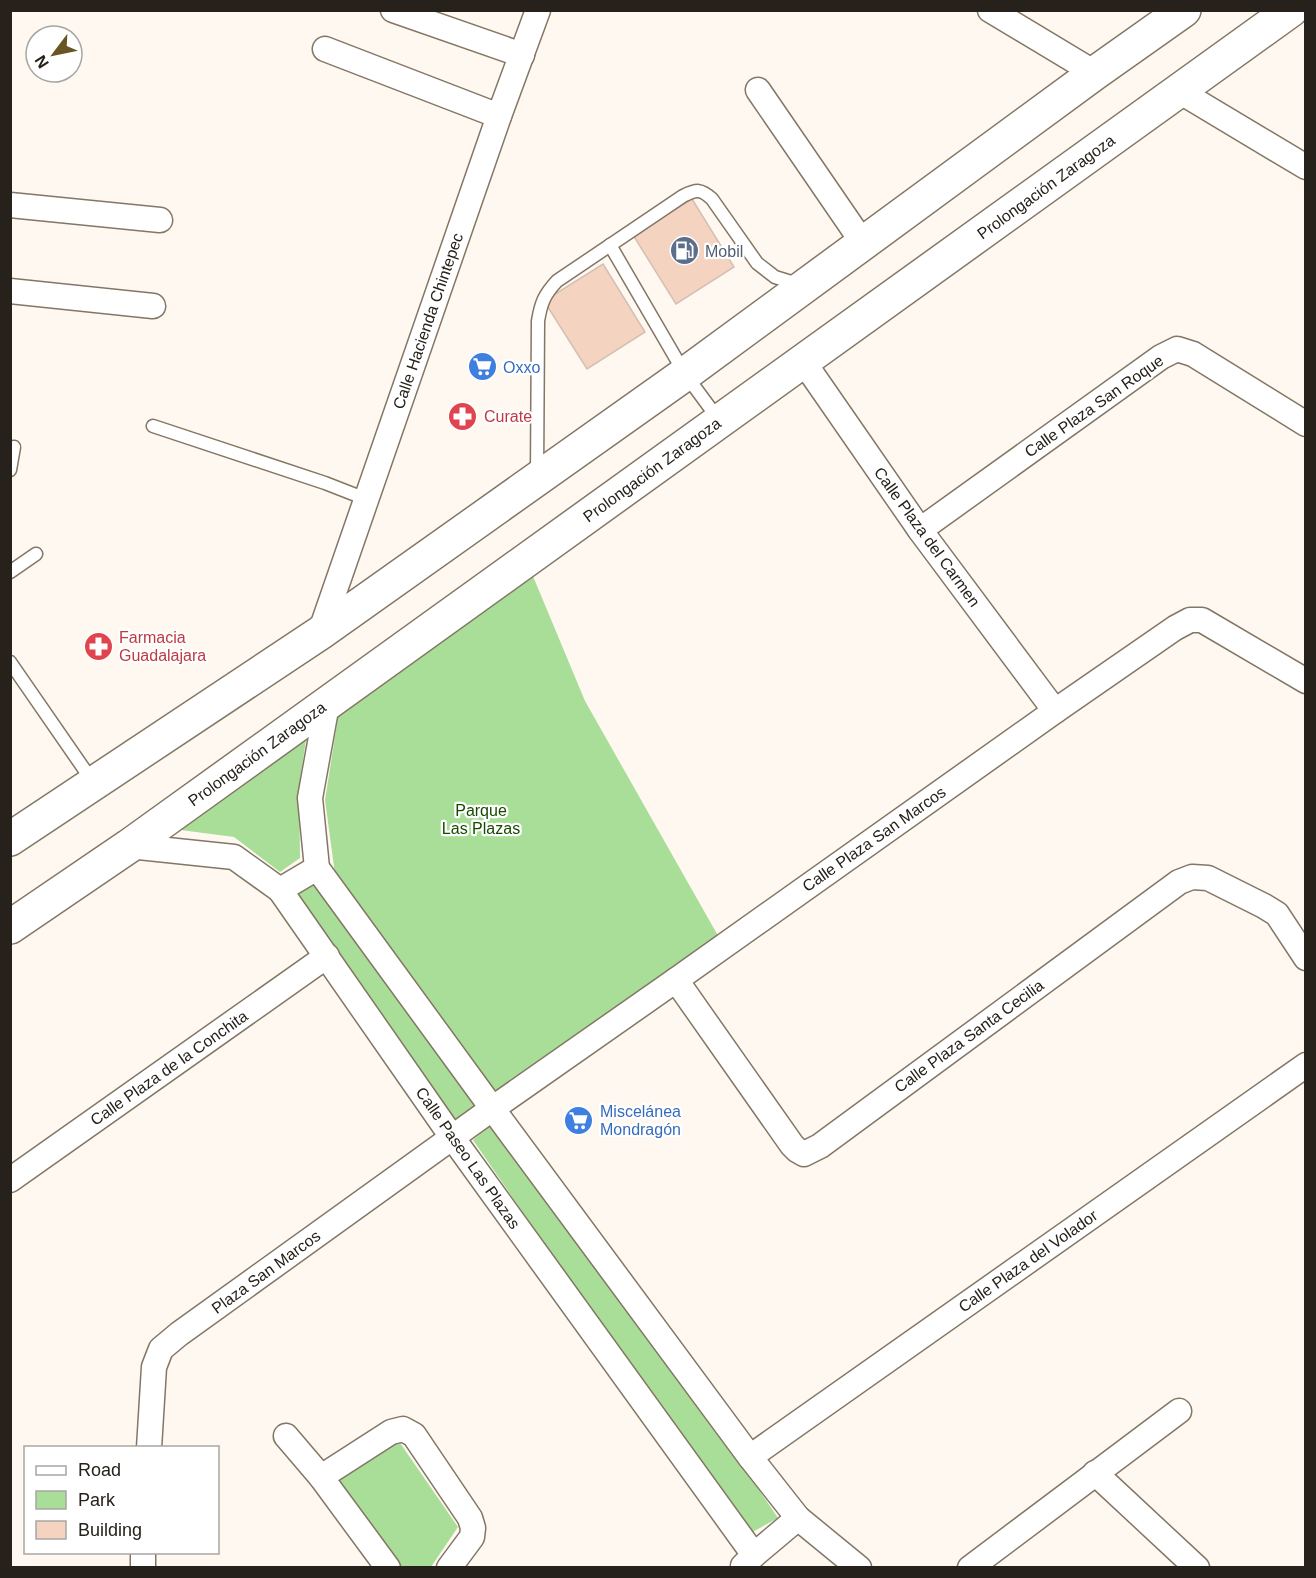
<svg xmlns="http://www.w3.org/2000/svg" width="1316" height="1578" font-family="Arial,sans-serif">
<style>
.green{fill:#a9de98}
.building{fill:#f5d3c1;stroke:#d5bfb3;stroke-width:1.5}
.lines{fill:none;stroke-linecap:round;stroke-linejoin:round}
.lane-casing{stroke:#837665;stroke-width:15}
.street-casing{stroke:#837665;stroke-width:27}
.secondary-casing{stroke:#837665;stroke-width:36}
.lane{stroke:#fff;stroke-width:12}
.street{stroke:#fff;stroke-width:24}
.secondary{stroke:#fff;stroke-width:33}
.labels{text-anchor:middle;dominant-baseline:central;stroke-width:4.5;stroke-linejoin:round;paint-order:stroke}
.street-label{font-size:16px;fill:#26211a;stroke:#fff}
.service-label{font-size:16px;fill:#4e5e75;stroke:#fff;text-anchor:start}
.shop-label{font-size:16px;fill:#366cbe;stroke:#fff;text-anchor:start}
.health-label{font-size:16px;fill:#be3a42;stroke:#fff;text-anchor:start}
.park-label{font-size:16px;fill:#174a00;stroke:#fff}
</style>
<rect width="100%" height="100%" fill="#fef8f0"/>
<!-- green -->
<g class="green">
<path d="M530,569L585,701L721,941L499,1100L335,874L325,800L340,705Z"/>
<path d="M307,733L299,786L300,858L280,872L234,837L173,829Z"/>
<path d="M315,879L486,1107L453,1131L293,895Z"/>
<path d="M495,1122L747,1472L778,1518L745,1536L473,1140Z"/>
<path d="M398,1440L458,1527L431,1567H400L336,1479Z"/>
</g>
<!-- building -->
<g class="building">
<path d="M692,199L734,267L676,304L633,235Z"/>
<path d="M603,264L645,332L587,369L544,301Z"/>
</g>
<g class="lines">
<defs>
<g id="lane">
<path d="M610,245L685,374L719,420"/>
<path d="M153,426L325,483L366,499"/>
<path d="M10,470L14,447"/>
<path d="M537,475L538,321C541,303 544,295 557,281L683,196C697,189 701,189 712,199L757,263L775,277L801,285"/>
<path d="M10,572L36,554"/>
<path d="M10,662L93,782"/>
</g>
<g id="street">
<path d="M393,10L522,55"/>
<path d="M990,10L1095,73"/>
<path d="M325,49L499,116"/>
<path d="M758,90L863,243"/>
<path d="M1179,91L1306,167"/>
<path d="M10,205L160,220"/>
<path d="M10,291L153,306"/>
<path d="M803,361L920,530L1055,711"/>
<path d="M920,530L1161,357L1177,349L1193,354L1306,424"/>
<path d="M320,633L499,116L538,10"/>
<path d="M327,704L310,798L317,868L492,1108L750,1457L798,1518L859,1568"/>
<path d="M129,846L234,857L280,890L452,1137L754,1555"/>
<path d="M280,890L317,868"/>
<path d="M676,980L792,1145L797,1150L804,1154L820,1146L1179,882L1192,877L1208,878L1264,906L1277,914L1306,958"/>
<path d="M10,1180L327,956"/>
<path d="M286,1436L321,1477L388,1568"/>
<path d="M149,1448L154,1367L161,1349L179,1334L489,1111L676,980L1055,711L1175,628L1190,620H1202L1306,681"/>
<path d="M750,1457L1306,1065"/>
<path d="M1095,1473L1197,1568"/>
<path d="M321,1477L391,1432L403,1429L414,1435L470,1518L473,1528L472,1537L449,1568"/>
<path d="M743,1566L754,1555L798,1518"/>
<path d="M143,1568V1552"/>
<path d="M970,1568L1179,1411"/>
</g>
<g id="secondary">
<path d="M10,839L320,633L685,374L1095,73L1184,10"/>
<path d="M10,927L129,846L1291,10"/>
</g>
</defs>
<!-- lane casing -->
<use href="#lane" class="lane-casing"/>
<!-- street casing -->
<use href="#street" class="street-casing"/>
<!-- secondary casing -->
<use href="#secondary" class="secondary-casing"/>
<!-- lane -->
<use href="#lane" class="lane"/>
<!-- street -->
<use href="#street" class="street"/>
<!-- secondary -->
<use href="#secondary" class="secondary"/>
</g>
<!-- icons -->
<defs>
<symbol id="fuel-disc" viewBox="-11 -11 22 22"><circle r="9.5" fill="#5c6f8a" stroke="#fff"/><path d="M-5.5-6h7V0h2V4h1.3V-2.5L3-4.5l.8-.8L6-3V5H2.5V1h-1V6h-7ZM-4.2-4.7v3.2H.2V-4.7Z" fill="#fff"/></symbol>
<symbol id="supermarket-disc" viewBox="-11 -11 22 22"><circle r="9.5" fill="#3f7fe0" stroke="#fff"/><path d="M-6-5.5h2.5l.6 2H6L4.5 2H-2.5L-4.4-4H-6ZM-1.5 3.2a1.3 1.3 0 1 0 .1 0ZM3 3.2a1.3 1.3 0 1 0 .1 0Z" fill="#fff"/></symbol>
<symbol id="pharmacy-disc" viewBox="-11 -11 22 22"><circle r="9.5" fill="#e0444e" stroke="#fff"/><path d="M-2-6h4v4h4v4h-4v4h-4v-4h-4v-4h4Z" fill="#fff"/></symbol>
</defs>
<g fill-rule="evenodd">
<use href="#fuel-disc" x="668" y="234" width="33" height="33"/>
<use href="#supermarket-disc" x="466" y="350" width="33" height="33"/>
<use href="#pharmacy-disc" x="446" y="400" width="33" height="33"/>
<use href="#pharmacy-disc" x="82" y="630" width="33" height="33"/>
<use href="#supermarket-disc" x="562" y="1104" width="33" height="33"/>
</g>
<g class="labels">
<!-- street labels -->
<g class="street-label">
<text transform="translate(1046 187) rotate(-36)">Prolongación Zaragoza</text>
<text transform="translate(428 321) rotate(-71)">Calle Hacienda Chintepec</text>
<text transform="translate(1094 406) rotate(-35)">Calle Plaza San Roque</text>
<text transform="translate(652 470) rotate(-36)">Prolongación Zaragoza</text>
<text transform="translate(927 537) rotate(54)">Calle Plaza del Carmen</text>
<text transform="translate(257 754) rotate(-36)">Prolongación Zaragoza</text>
<text transform="translate(874 839) rotate(-35)">Calle Plaza San Marcos</text>
<text transform="translate(969 1036) rotate(-36)">Calle Plaza Santa Cecilia</text>
<text transform="translate(169 1068) rotate(-35)">Calle Plaza de la Conchita</text>
<text transform="translate(468 1158) rotate(55)">Calle Paseo Las Plazas</text>
<text transform="translate(1028 1261) rotate(-35)">Calle Plaza del Volador</text>
<text transform="translate(266 1272) rotate(-36)">Plaza San Marcos</text>
</g>
<!-- service labels -->
<g class="service-label">
<text x="705" y="251">Mobil</text>
</g>
<!-- shop labels -->
<g class="shop-label">
<text x="503" y="367">Oxxo</text>
<text x="600" y="1111">Miscelánea<tspan x="600" dy="18">Mondragón</tspan></text>
</g>
<!-- health labels -->
<g class="health-label">
<text x="484" y="416">Curate</text>
<text x="119" y="637">Farmacia<tspan x="119" dy="18">Guadalajara</tspan></text>
</g>
<!-- park labels -->
<g class="park-label">
<text x="481" y="810">Parque<tspan x="481" dy="18">Las Plazas</tspan></text>
</g>
</g>
<!-- border -->
<rect width="1316" height="1578" fill="none" stroke="#26211a" stroke-width="24"/>
<!-- legend -->
<rect x="24" y="1446" width="195" height="108" fill="#ffffff" stroke="#a8a6a3" stroke-width="1.5"/>
<rect x="36" y="1466" width="30" height="9" fill="#ffffff" stroke="#a8a6a3" stroke-width="1.5"/>
<text x="78" y="1476" font-size="18" fill="#26211a">Road</text>
<rect x="36" y="1491" width="30" height="18" fill="#a9de98" stroke="#a8a6a3" stroke-width="1.5"/>
<text x="78" y="1506" font-size="18" fill="#26211a">Park</text>
<rect x="36" y="1521" width="30" height="18" fill="#f5d3c1" stroke="#a8a6a3" stroke-width="1.5"/>
<text x="78" y="1536" font-size="18" fill="#26211a">Building</text>
<!-- north arrow -->
<g transform="translate(54 54) rotate(238)"><circle r="28" fill="#ffffff" stroke="#a8a6a3" stroke-width="1.5"/>
<path d="M0-4.5L10 22L0 15L-10 22Z" fill="#685523"/>
<text y="-9" font-size="16" font-weight="bold" text-anchor="middle" fill="#26211a">N</text>
</g>
</svg>
